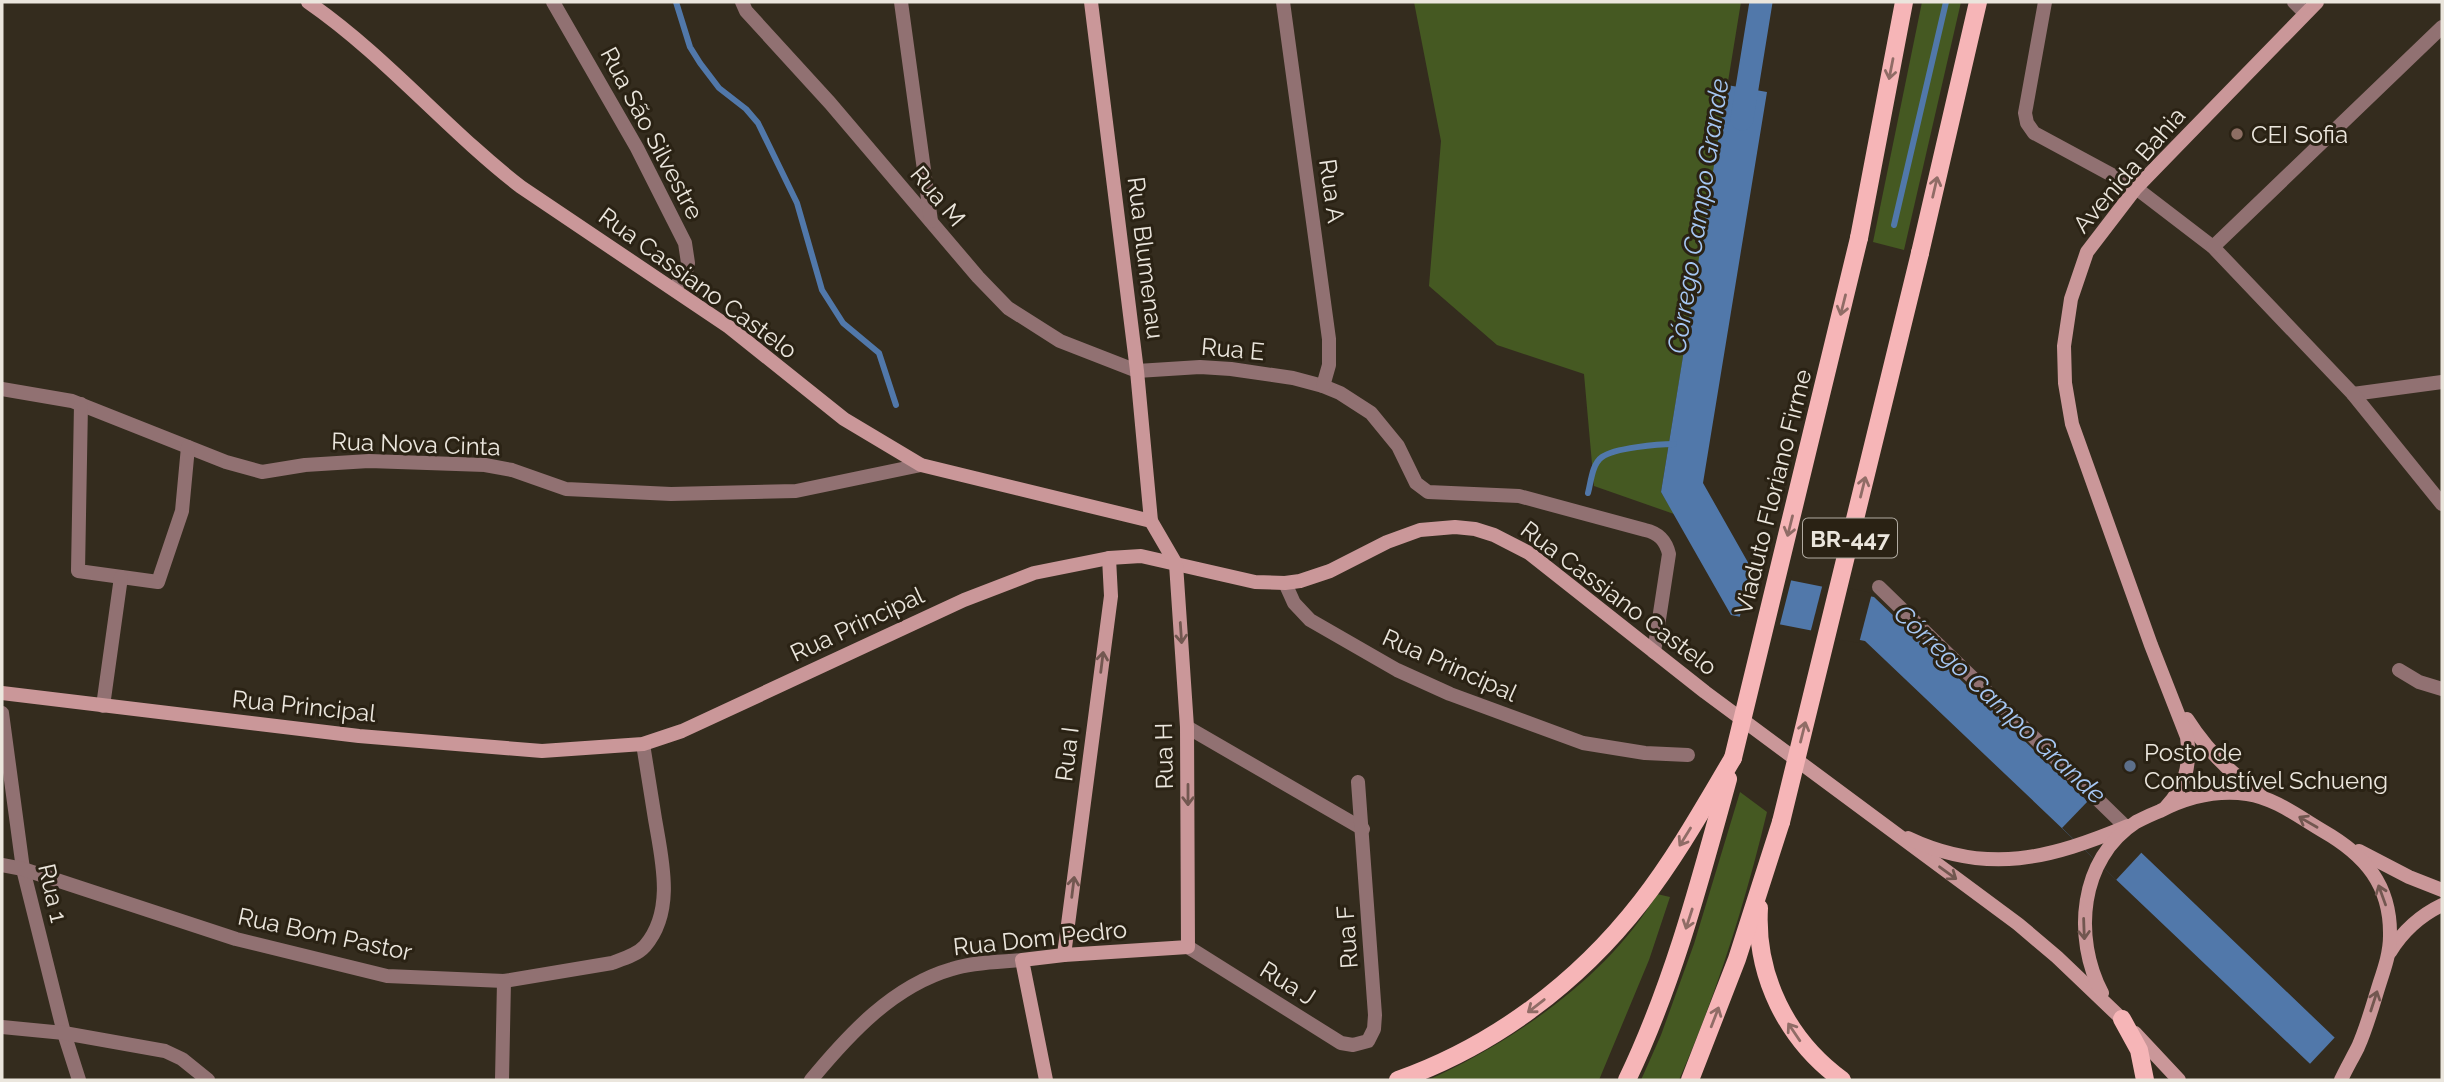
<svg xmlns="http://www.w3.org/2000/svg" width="2444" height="1082" font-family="Raleway,sans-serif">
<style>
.green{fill:#455922}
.water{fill:#5178aa}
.pier{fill:#342c1e}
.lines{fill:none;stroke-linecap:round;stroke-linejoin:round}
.stream{stroke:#5178aa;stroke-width:6}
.canal{stroke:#5178aa;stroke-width:23}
.street{stroke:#917172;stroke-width:14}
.secondary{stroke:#ca9799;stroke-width:14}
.primary{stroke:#f6b5b7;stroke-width:18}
.primary-bridge{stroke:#f6b5b7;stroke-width:18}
.oneway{stroke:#906c66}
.oneway2{stroke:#725750}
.education-dot{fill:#8d6e63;stroke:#2a2214;stroke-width:2.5}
.service-dot{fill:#5c6f8a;stroke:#2a2214;stroke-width:2.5}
.labels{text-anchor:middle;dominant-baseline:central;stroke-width:6;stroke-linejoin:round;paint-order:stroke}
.shield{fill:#2a2214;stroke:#b1aba1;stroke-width:2}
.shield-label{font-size:23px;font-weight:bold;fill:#ebe6dd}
.street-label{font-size:24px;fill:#ebe6dd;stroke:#2a2214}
.poi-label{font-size:24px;fill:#ebe6dd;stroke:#2a2214;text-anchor:start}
.water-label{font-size:26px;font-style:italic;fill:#a6c7f3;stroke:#2a2214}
</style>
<rect width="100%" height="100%" fill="#342c1e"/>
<!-- green -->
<g class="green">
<path d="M1414,2H1741L1661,492L1674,514L1594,486L1584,374L1497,345L1429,286L1441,141Z"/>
<path d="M1922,2H1961L1904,250L1873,242Z"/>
<path d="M1740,792L1767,812C1745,904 1717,993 1679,1080H1641L1661,1035L1694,944Z"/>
<path d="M1657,894L1670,897L1649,960L1599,1080H1428C1513,1042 1609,976 1657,894Z"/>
</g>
<!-- water -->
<path class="water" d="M1727,85L1767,92L1703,483L1754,573L1874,597L2379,1080H2327L1865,641L1731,615L1661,492Z"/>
<!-- pier -->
<g class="pier">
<path d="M1753,563L1756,570L1792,577L1779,628L1739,620Z"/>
<path d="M1823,583L1872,593L1859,643L1810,634Z"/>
<path d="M2088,801L2142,852L2116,880L2062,828Z"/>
<path d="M2338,1034L2383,1077L2384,1080H2322L2307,1067Z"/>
</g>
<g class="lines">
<!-- stream -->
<g class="stream">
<path d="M676,2L690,47L700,63L719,88L746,109L758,123L797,203L822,290L843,323L879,353L896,405"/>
<path d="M1894,225L1946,2"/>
<path d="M1588,493C1591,482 1592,464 1602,457C1614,448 1659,444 1674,444"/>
</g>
<!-- canal -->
<path class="canal" d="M1742,119L1761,2"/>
<!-- street -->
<g class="street">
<path d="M553,2L637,148L685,243L688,263L685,276L674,288"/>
<path d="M742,2L746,11L830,103L978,277L1008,308L1060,341L1137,371L1200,367L1231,369L1293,378L1323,386L1340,393L1371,413L1398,446L1416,483L1428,492L1519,496L1645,530C1659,533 1666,541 1669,554L1654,652"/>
<path d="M901,2L931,221"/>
<path d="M1283,2L1329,339V365L1323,386"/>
<path d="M2045,2L2025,113L2027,123L2034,133L2136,188L2213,247L2353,394L2442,382"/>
<path d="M2294,2L2305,13"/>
<path d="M2213,247L2442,27"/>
<path d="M2,389L72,401L226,462L262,472L305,465L369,461L485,465L512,470L566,489L671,494L796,491L921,465"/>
<path d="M2353,394L2442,504"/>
<path d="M81,404L78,571L158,582L182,511L188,447"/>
<path d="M1285,583L1294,603L1310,620L1397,670L1450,694L1583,743L1645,753L1688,755"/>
<path d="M1879,587L2126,827"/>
<path d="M2399,670L2419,682L2442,689"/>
<path d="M103,706L121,577"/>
<path d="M2,713L23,869L64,1033L79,1080"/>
<path d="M1187,727L1363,829"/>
<path d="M2,865L23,869L236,939L387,976L504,981L612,963C623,959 637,955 645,946C675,911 662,860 655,819C651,794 647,769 643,744"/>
<path d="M1188,947L1341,1043L1353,1045L1368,1041L1374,1029L1375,1015L1358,782"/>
<path d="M2,1027L64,1033L165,1051L182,1059L208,1080"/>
<path d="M502,1080L504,981"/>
<path d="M811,1080C849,1034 893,986 952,969C974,962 999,962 1022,960"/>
</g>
<!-- secondary -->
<g class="secondary">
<path d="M308,2C386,56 447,130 521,187L729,327L844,419L921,465L1151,521"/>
<path d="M2,693L359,736L542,751L643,744L682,731L964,600L1034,573L1109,558L1141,556L1255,582L1285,583L1300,581L1330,571L1387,542L1420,530L1455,527L1475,529L1494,535L1529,553L1705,692L2018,924L2057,957L2122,1019"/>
<path d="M2187,719C2206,749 2231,774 2260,794"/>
<path d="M2166,807C2185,787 2191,765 2187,737L2151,645L2072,424L2065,383L2064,346L2071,299L2087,252L2136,188L2317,2"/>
<path d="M1908,838C1988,876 2051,858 2128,826"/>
<path d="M2359,851L2409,877L2442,890"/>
<path d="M2390,952C2403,931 2419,916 2442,905"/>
<path d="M1064,955L1111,596L1109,558"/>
<path d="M2102,993C2073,938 2079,859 2136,822C2144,818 2152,814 2160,811C2187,797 2217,790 2247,794C2275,798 2299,817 2323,831C2365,855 2391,885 2390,936C2390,952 2385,967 2380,982C2373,1004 2367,1027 2358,1047C2352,1059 2346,1069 2341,1080"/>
<path d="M2135,1033L2179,1080"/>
<path d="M1046,1080L1022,960L1064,955L1188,947L1187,727L1176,564L1151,521L1137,371L1091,2"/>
</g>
<!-- primary -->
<g class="primary">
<path d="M1859,238L1904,2"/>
<path d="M1920,253L1978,2"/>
<path d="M1759,908C1755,976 1787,1040 1842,1080"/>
<path d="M2122,1019L2139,1050L2145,1080"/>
<path d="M1398,1080C1494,1046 1578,983 1641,902C1676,857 1704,807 1733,758"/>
<path d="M1627,1080C1673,984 1700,881 1728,779"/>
<path d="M1690,1080L1737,959L1781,822"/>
</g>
<!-- primary-bridge -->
<g class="primary-bridge">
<path d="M1733,758L1859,238"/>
<path d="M1781,822L1920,253"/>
</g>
</g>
<!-- one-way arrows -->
<defs><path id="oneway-shaft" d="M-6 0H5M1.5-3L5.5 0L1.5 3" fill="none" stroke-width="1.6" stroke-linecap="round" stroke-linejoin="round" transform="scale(1.75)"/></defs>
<g class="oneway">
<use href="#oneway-shaft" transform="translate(1891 69) rotate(101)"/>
<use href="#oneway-shaft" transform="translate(1935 187) rotate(-77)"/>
<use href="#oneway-shaft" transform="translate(1843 305) rotate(104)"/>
<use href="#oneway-shaft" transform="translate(1863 487) rotate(-76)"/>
<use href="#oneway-shaft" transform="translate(1790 526) rotate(104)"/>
<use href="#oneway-shaft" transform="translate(1803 732) rotate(-76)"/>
<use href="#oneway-shaft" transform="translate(1685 837) rotate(122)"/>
<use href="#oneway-shaft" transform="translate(1689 919) rotate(108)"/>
<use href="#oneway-shaft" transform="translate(1536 1006) rotate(142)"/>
<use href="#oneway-shaft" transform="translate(1715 1017) rotate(-69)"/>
<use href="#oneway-shaft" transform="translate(1794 1032) rotate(-124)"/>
</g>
<g class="oneway2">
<use href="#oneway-shaft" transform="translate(1181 633) rotate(86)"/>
<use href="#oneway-shaft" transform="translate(1102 662) rotate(-83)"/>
<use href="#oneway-shaft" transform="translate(1188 795) rotate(90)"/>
<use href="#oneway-shaft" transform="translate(2308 822) rotate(-150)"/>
<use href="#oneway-shaft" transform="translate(1948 873) rotate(36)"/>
<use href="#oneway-shaft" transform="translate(1073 887) rotate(-83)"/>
<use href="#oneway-shaft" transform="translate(2382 895) rotate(-110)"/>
<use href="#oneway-shaft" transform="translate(2084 929) rotate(88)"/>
<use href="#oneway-shaft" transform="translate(2374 1001) rotate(-72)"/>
</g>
<!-- markers -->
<circle class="education-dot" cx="2237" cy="134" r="7"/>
<circle class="service-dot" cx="2130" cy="766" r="7"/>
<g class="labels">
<!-- shield labels -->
<rect class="shield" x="1803" y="518.5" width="94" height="39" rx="5"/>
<g class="shield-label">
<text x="1850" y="538">BR-447</text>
</g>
<!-- street labels -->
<g class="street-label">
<text transform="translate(652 133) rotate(62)">Rua São Silvestre</text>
<text transform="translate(2129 170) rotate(-49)">Avenida Bahia</text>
<text transform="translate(1332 191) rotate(82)">Rua A</text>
<text transform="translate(938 196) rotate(50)">Rua M</text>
<text transform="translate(1146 258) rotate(83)">Rua Blumenau</text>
<text transform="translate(698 283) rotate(36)">Rua Cassiano Castelo</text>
<text transform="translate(1233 349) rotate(5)">Rua E</text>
<text transform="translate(416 444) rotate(2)">Rua Nova Cinta</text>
<text transform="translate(1773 492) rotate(-76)">Viaduto Floriano Firme</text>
<text transform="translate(1619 598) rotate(37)">Rua Cassiano Castelo</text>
<text transform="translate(857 624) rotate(-25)">Rua Principal</text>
<text transform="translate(1450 665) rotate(24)">Rua Principal</text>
<text transform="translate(304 706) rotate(6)">Rua Principal</text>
<text transform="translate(1067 754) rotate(-83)">Rua I</text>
<text transform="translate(1164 756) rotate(-91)">Rua H</text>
<text transform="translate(53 893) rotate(77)">Rua 1</text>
<text transform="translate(325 934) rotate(12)">Rua Bom Pastor</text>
<text transform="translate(1347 937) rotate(-94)">Rua F</text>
<text transform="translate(1040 938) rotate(-6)">Rua Dom Pedro</text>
<text transform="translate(1288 983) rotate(32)">Rua J</text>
</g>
<!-- poi labels -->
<g class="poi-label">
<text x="2251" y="134">CEI Sofia</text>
<text x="2144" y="752">Posto de<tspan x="2144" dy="28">Combustível Schueng</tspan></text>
</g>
<!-- water labels -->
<g class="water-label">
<text transform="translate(1698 216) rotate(-81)">Córrego Campo Grande</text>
<text transform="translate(2000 704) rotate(43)">Córrego Campo Grande</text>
</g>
</g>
<!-- border -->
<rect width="2444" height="1082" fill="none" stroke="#ebe6dd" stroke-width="7"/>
</svg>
